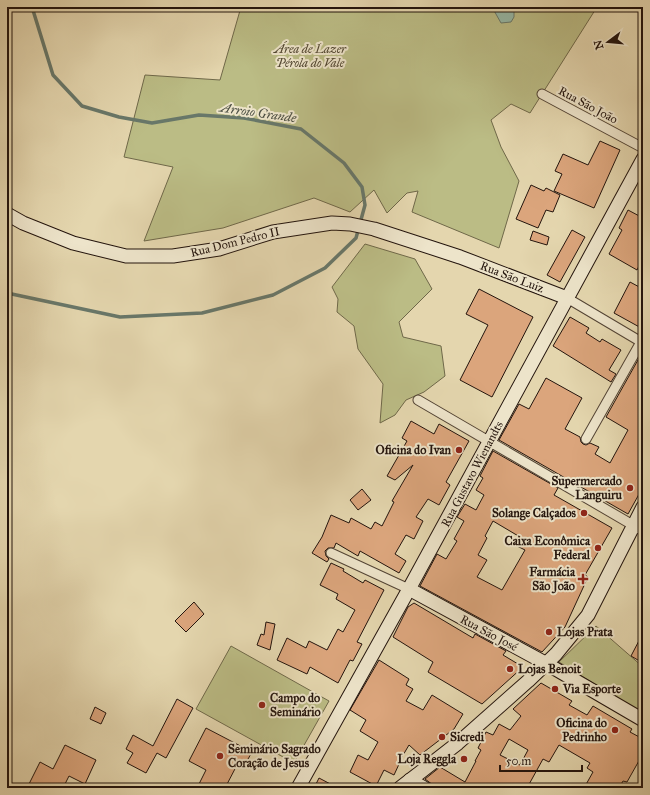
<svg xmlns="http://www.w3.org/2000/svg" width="650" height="795" font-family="'IM FELL Great Primer',serif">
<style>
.green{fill:#bbbc85;stroke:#6f6849}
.water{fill:#96b9a7;stroke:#687769}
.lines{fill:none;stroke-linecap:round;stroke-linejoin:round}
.stream{stroke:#687769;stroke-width:3.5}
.building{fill:#dba57c;stroke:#23140d;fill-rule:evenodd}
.street-casing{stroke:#534435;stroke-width:11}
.secondary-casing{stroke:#23140d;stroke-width:15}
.street{stroke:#ede4ca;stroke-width:9}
.secondary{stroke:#ede4ca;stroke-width:13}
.poi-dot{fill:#8f2418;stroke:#ede4ca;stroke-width:1.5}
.labels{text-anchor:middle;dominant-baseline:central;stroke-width:4;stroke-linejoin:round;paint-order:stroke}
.park-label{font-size:12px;font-style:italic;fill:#514631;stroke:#ede4ca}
.street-label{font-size:12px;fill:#23140d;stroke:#ede4ca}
.poi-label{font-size:12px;font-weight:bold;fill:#23140d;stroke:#ede4ca;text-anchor:end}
.water-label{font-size:13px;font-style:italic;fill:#4b4e43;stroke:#ede4ca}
</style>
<rect width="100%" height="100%" fill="#e4d6ae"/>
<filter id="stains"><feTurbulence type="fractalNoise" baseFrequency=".005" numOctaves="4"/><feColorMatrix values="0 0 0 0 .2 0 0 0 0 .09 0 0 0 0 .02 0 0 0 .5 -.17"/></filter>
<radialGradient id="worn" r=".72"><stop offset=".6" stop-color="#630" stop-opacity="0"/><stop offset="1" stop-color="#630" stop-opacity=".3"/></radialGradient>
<!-- green -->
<g class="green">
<path d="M241,7H597L530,113L511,104L491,120L501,147L519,181L499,248L412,212L418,191L407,193L387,213L374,190L350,212L314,198L223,228L144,241L173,167L124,157L145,75L220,80Z"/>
<path d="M365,244L415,259L432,289L399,322L403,337L441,346L445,376L424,392L406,400L395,415L380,423L383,384L358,349L354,326L337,312L338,299L332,287Z"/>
<path d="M596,626L643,667V710L641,713L559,662Z"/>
<path d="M231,646L329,701L294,763L196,709Z"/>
</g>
<!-- water -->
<path class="water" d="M492,7H514V17L511,22L501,23Z"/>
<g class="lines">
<!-- stream -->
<path class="stream" d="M7,293L120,317L202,313L273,295L325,268L356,238L365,205L362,187L344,163L301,129L244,118L199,115L152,123L119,117L82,106L53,75L32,7"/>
</g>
<!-- building -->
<g class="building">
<path d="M600,141L620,150L594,208L554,191L562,174L555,171L563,154L588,165Z"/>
<path d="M531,185L544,191L546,188L560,195L553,212L546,210L538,228L516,219Z"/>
<path d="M628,210L643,218V268L639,266L637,270L609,254L622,230L619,228Z"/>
<path d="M572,230L585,237L560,282L547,275Z"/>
<path d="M533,231L549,237L547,245L530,240Z"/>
<path d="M630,282L643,289V329L614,313Z"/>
<path d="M479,289L533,317L492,397L460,380L488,325L466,314Z"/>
<path d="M570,317L589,328L586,333L600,342L602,339L621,350L609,370L616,374L611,382L553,346Z"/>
<path d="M643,351V487L628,514L499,440L519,404L529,409L546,378L582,398L565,429L580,437L581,442L583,444L586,445L590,443L599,447L595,454L610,463L628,430L606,417Z"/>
<path d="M411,421L434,434L439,424L469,441L446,482L450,485L439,505L428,499L416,517L423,521L414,539L406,535L395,554L406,561L399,573L360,551L358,556L336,543L334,548H328L325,551L326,556L329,559L327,562L312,553L322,537L331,515L349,523L351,518L371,529L375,522L382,526L394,502L392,501L413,465L395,480L387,476L407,441L402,438Z"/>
<path d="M493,451L558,488L554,495L612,528L585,575L588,577L565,627L542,652L420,586L437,554L446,559L457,541L454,539L464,521L457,517L465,504L476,510L484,495L476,490L483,478L480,476ZM493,521L520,537L515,545L525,550L502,590L477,577L487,560L478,555L487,538L485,536Z"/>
<path d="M362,489L371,500L358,510L350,500Z"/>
<path d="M331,563L344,569L343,571L363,583L365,580L384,590L357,642L362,644L353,661L350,660L338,683L310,667L307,674L277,660L287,638L306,648L309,641L327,650L338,629L343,632L355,610L336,599L338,594L320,585Z"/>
<path d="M194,602L204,614L186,632L175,621Z"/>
<path d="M414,603L473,638L475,634L506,651L503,655L523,667L482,704L428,672L433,662L393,637L408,607Z"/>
<path d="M266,622L275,624L270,650L257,645L261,634L264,635Z"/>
<path d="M643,633V663L631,656Z"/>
<path d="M379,660L409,679L406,685L413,689L406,701L423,710L432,695L463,714L454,729L420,755L409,745L399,762H400L394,775L384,770L376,786L350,772L358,755L368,760L378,742L360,731L366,720L350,710Z"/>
<path d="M541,683L572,701L569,705L587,715L593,706L632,729L630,732L643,739V761L640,759L627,782L623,781L619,788H584L593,772L587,768L590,763L559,745L549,762L543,759L527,788H437L425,779L440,767L465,782L476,761H475L481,750L478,748L486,732L493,735L499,724L510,730L521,716L513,709ZM509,739L528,750L520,765L500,755Z"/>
<path d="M177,699L193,708L166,758L157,753L146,773L127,763L133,753L126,749L133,735L153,746Z"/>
<path d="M95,707L106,713L101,724L90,719Z"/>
<path d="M206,728L252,752L243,768L237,765L225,788H197L206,770L189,761Z"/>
<path d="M65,745L96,760L85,784L69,776L63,788H27L40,762L53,769Z"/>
<path d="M319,778L338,788H314Z"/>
</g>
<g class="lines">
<defs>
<g id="street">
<path d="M542,94L643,148"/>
<path d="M567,298L643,343"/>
<path d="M418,400L643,531"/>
<path d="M586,439L641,342"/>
<path d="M331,553L409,589"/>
</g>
<g id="secondary">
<path d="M7,214L23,223L73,243L126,256H173L219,249L273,232L332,223L350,224L374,229L460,257L567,298"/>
<path d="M409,589L547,664L643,720"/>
<path d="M410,780L424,788"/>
<path d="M298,788L409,589L643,159"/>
<path d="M400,788L458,743L528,681L556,654L588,615L643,507"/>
</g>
</defs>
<!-- street casing -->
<use href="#street" class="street-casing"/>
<!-- secondary casing -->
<use href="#secondary" class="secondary-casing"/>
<!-- street -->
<use href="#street" class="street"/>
<!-- secondary -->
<use href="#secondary" class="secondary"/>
</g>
<!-- markers -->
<g class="poi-dot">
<circle cx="459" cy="450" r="4"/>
<circle cx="630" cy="488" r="4"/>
<circle cx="584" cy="513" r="4"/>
<circle cx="598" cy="548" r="4"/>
<path d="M581 573h4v4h4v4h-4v4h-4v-4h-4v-4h4z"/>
<circle cx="549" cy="632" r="4"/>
<circle cx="510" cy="669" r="4"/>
<circle cx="555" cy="689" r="4"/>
<circle cx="262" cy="705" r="4"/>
<circle cx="615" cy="730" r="4"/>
<circle cx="442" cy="737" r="4"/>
<circle cx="220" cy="756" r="4"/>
<circle cx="464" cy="759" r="4"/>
</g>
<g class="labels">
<!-- park labels -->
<g class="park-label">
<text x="310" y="49">Área de Lazer<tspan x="310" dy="14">Pérola do Vale</tspan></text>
</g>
<!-- street labels -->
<g class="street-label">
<text transform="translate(588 105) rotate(28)">Rua São João</text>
<text transform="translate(235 242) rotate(-14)">Rua Dom Pedro II</text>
<text transform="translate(512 277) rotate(21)">Rua São Luiz</text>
<text transform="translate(472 474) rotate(-62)">Rua Gustavo Wienandts</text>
<text transform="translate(489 633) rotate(28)">Rua São José</text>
</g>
<!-- poi labels -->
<g class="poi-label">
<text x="451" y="450">Oficina do Ivan</text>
<text x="622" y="481">Supermercado<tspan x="622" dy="14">Languiru</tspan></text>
<text x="576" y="513">Solange Calçados</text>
<text x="590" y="541">Caixa Econômica<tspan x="590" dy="14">Federal</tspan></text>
<text x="575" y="572">Farmácia<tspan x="575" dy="14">São João</tspan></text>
<text x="557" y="632" text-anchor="start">Lojas Prata</text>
<text x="518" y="669" text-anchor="start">Lojas Benoit</text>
<text x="563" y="689" text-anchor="start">Via Esporte</text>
<text x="270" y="698" text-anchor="start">Campo do<tspan x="270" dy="14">Seminário</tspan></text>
<text x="607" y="723">Oficina do<tspan x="607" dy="14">Pedrinho</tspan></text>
<text x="450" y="737" text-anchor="start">Sicredi</text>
<text x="228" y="749" text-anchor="start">Seminário Sagrado<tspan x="228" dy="14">Coração de Jesus</tspan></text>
<text x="456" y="759">Loja Reggla</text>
</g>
<!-- water labels -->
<g class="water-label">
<text transform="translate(258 113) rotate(8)">Arroio Grande</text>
</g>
</g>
<!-- margin -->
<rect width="650" height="795" fill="none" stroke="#e4d6ae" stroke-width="24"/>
<rect x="8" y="8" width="634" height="779" fill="none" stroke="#23140d" stroke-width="2"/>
<rect x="12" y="12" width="626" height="771" fill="none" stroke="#23140d"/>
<!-- north arrow -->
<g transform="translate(608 42) rotate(254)" stroke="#ede4ca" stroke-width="3" paint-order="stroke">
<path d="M0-3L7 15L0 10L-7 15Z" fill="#23140d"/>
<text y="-6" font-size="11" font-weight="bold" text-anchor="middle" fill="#23140d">N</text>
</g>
<!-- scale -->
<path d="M500 765v6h82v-6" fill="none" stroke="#23140d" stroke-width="2"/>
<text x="506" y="765" font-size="12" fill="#23140d" stroke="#ede4ca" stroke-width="3" paint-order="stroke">50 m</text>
<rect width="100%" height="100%" filter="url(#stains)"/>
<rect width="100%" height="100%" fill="url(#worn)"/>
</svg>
